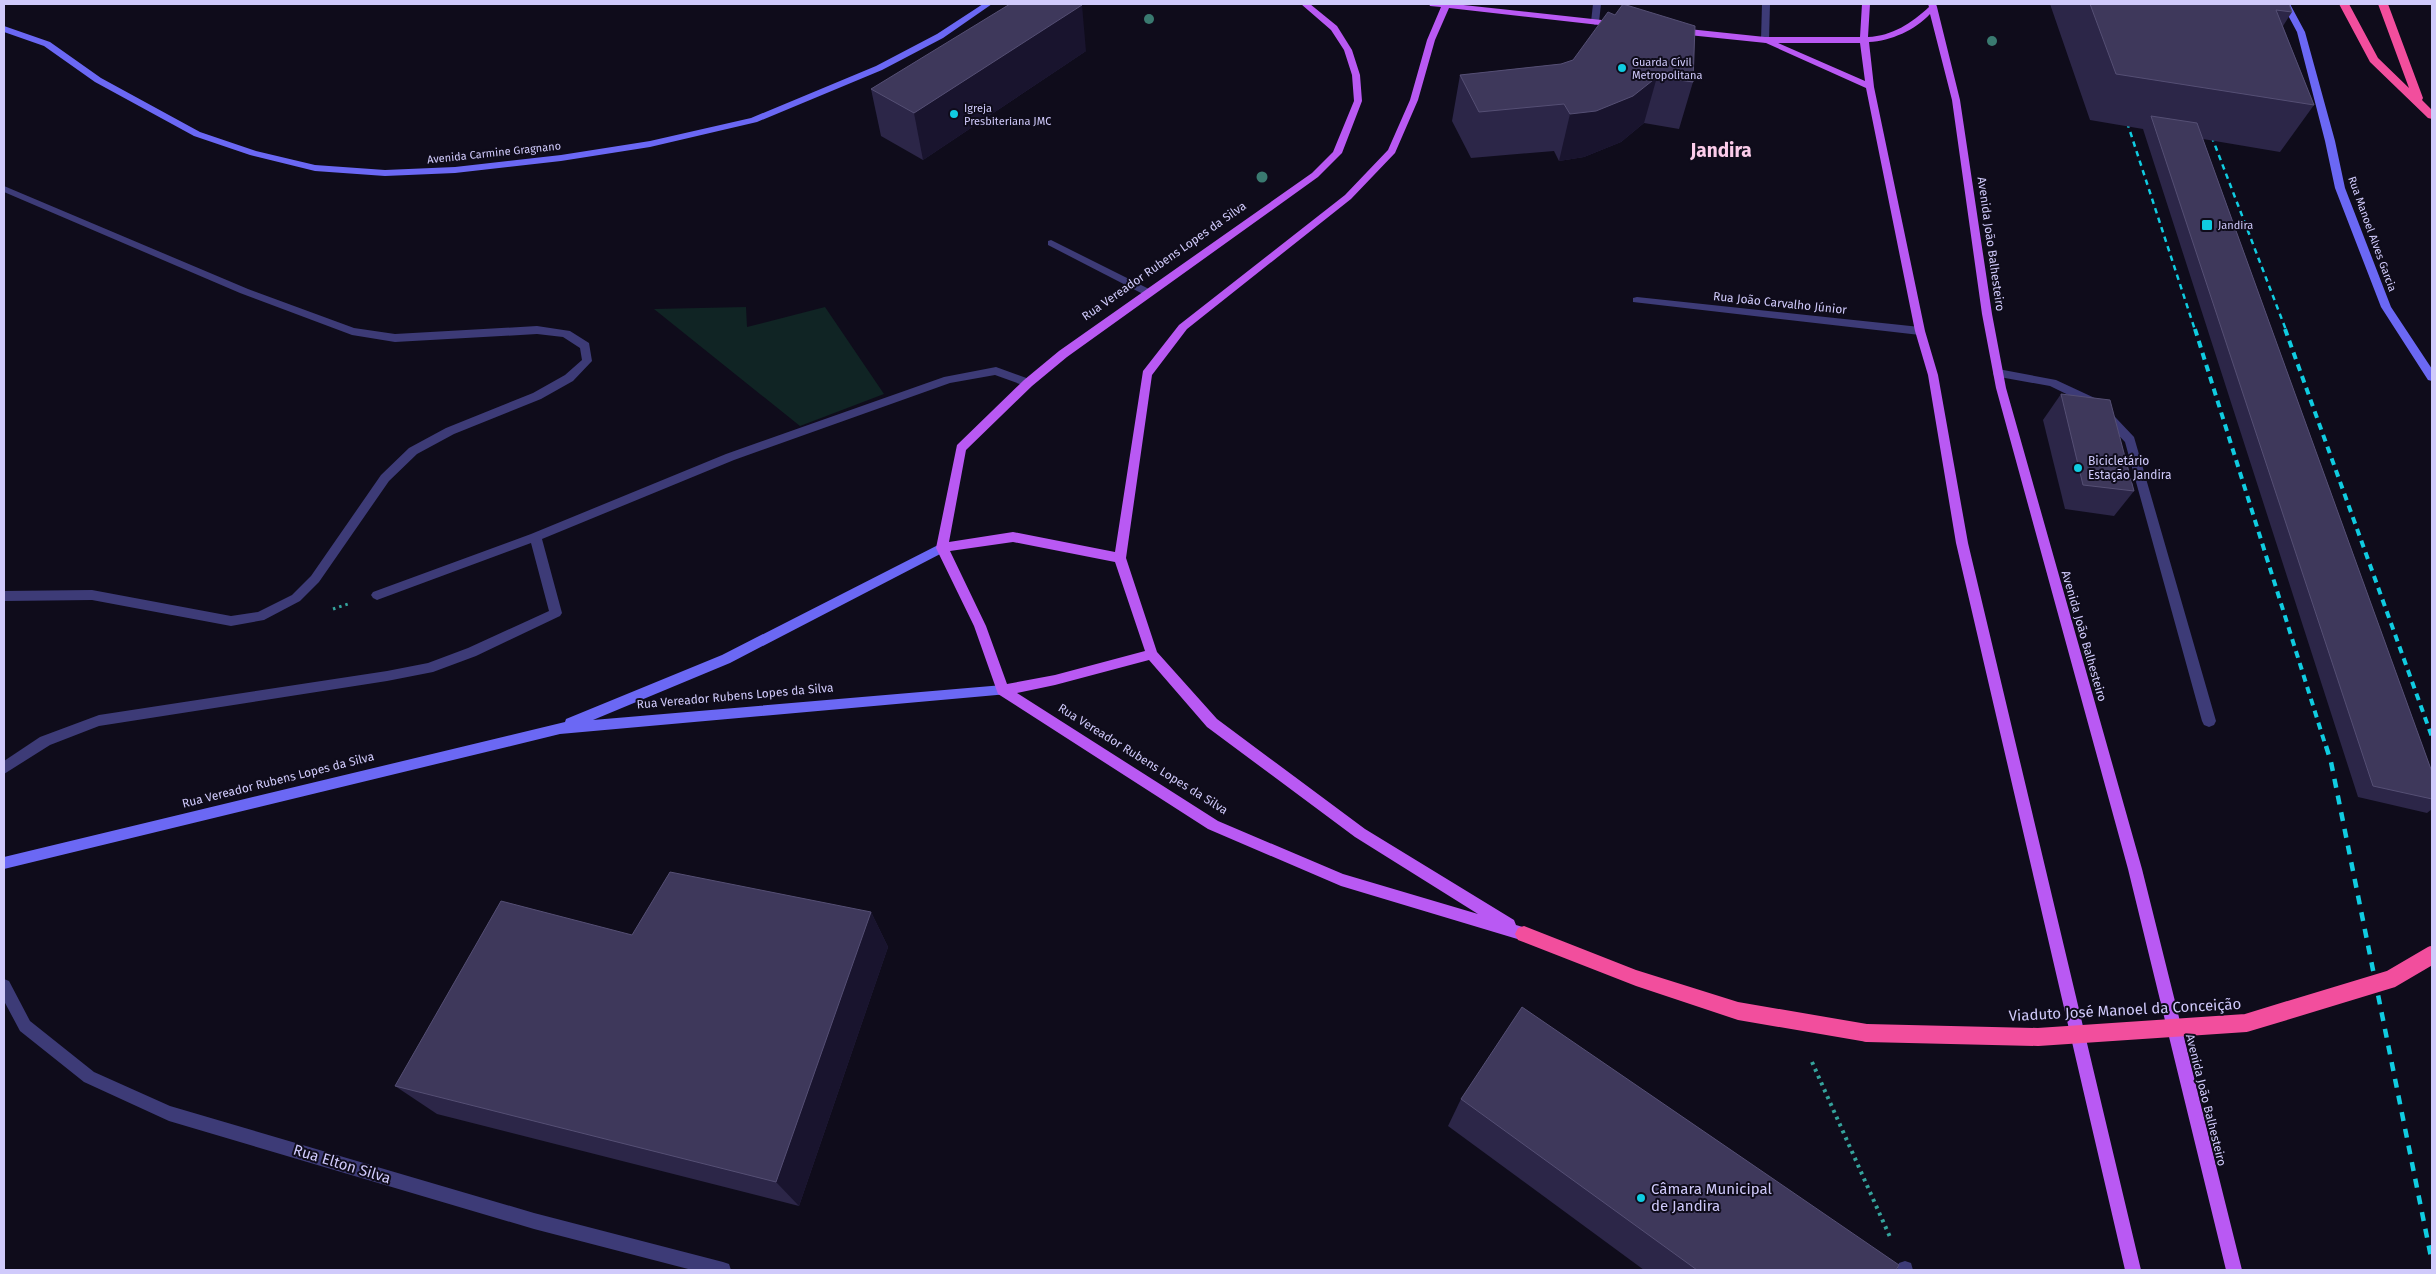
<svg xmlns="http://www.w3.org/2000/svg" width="2436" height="1274" font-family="'Fira Sans',sans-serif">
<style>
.green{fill:#102424}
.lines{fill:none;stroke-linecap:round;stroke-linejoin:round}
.path-far1{stroke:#35a49d;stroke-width:3;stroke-dasharray:2.5 4;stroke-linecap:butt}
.path{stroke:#35a49d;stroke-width:4;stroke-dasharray:3 4.5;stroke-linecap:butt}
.lane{fill:#3d3b77;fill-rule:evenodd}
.street{fill:#3d3b77;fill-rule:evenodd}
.secondary{fill:#6b68f4;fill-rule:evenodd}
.primary{fill:#b959f3;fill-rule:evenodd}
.highway{fill:#f24e9d;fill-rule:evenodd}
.rail-far2{stroke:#10cce1;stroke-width:2.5;stroke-dasharray:5.5 4.5;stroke-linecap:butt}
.rail-far1{stroke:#10cce1;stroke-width:4;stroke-dasharray:7 5.5;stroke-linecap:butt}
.rail{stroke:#10cce1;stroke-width:4.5;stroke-dasharray:9 8;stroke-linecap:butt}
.highway-bridge{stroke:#f24e9d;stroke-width:18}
.tree{fill:#3a7a70}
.wall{fill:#2c2648}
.shaded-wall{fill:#19142e}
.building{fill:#3e385b;stroke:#554f74}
.poi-dot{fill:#10cce1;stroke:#0f0c1b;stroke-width:2}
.labels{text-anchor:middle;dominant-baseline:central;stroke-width:4;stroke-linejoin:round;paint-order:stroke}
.far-poi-label{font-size:11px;fill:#d0cafb;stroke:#0f0c1b;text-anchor:start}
.far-street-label{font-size:11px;fill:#d0cafb;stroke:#0f0c1b}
.street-label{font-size:12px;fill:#d0cafb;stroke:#0f0c1b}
.poi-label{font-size:12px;fill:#d0cafb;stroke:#0f0c1b;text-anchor:start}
.near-street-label{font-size:15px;fill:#d0cafb;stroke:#0f0c1b}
.near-poi-label{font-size:15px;fill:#d0cafb;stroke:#0f0c1b;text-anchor:start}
.far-town-label{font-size:19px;font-weight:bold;fill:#fbccea;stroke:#0f0c1b}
</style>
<rect width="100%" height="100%" fill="#0f0c1b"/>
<!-- green -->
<path class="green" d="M746,307L747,327L825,307L884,394L800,426L654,309Z"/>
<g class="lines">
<!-- path-far1 -->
<path class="path-far1" d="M333,609L348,604"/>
<!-- path -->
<path class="path" d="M1812,1062L1890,1237"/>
<!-- lane -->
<g class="lane">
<path d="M1762,4H1770L1769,40L1765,43L1761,40Z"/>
<path d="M4,186L248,289L354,328L395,334L537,326L570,331L589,343L592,361L573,381L541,399L454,434L417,454L389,481L319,582L300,601L264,620L231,626L92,600L4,601V591L92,590L231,616L258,612L292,595L311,576L381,475L409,448L446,428L533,393L565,375L582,360L580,348L563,337L537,334L395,342L352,335L240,293L4,192Z"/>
<path d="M1051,240L1151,290L1152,292L1151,294H1143L1048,245V241Z"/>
<path d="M996,367L1032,380L1033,383L1028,387L995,375L950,383L734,460L542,539L562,613L560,616L476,656L433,672L387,681L99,726L50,745L4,774V761L40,737L99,715L387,671L428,663L468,648L549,611L531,543L377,600L373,598L371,595L373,592L531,534L726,454L944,377Z"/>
<path d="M1998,369L2056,380L2099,400L2134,437L2216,721L2214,725L2209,727L2204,725L2202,721L2125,442L2091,406L2050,386L1994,376L1993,373Z"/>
</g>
<!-- street -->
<g class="street">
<path d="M1593,4H1601L1599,22L1595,25L1591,22Z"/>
<path d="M1637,297L1920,327L1925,331L1920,335L1633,302V298Z"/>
<path d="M4,979L9,981L30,1021L94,1072L170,1106L534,1213L723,1262L729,1264L731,1270H692L534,1229L169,1121L84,1082L20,1031L4,1001Z"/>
<path d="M1905,1261L1911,1263L1913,1270H1897L1899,1263Z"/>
</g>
<!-- secondary -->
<g class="secondary">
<path d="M983,4H992L943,38L882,70L757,122L650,147L561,161L455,173L385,176L315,171L250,155L194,136L95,82L44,46L4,32V26L50,42L101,78L200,132L256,151L315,165L385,170L455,167L561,155L650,141L751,118L876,66L937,34Z"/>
<path d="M2282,4H2290L2305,32L2335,141L2345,188L2391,307L2432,369V381L2428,380L2381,307L2335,188L2325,141L2297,32Z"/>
<path d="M942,543L946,545L948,548L946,551L730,663L593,720L1003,685L1008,686L1009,690L1008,694L560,734L4,869V857L565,722L566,719L722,655Z"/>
</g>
<!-- primary -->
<g class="primary">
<path d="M1301,4H1310L1337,26L1352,50L1360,75L1362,101L1342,153L1318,177L1067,357L1032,386L966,450L949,542L1013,532L1115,552L1143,371L1179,325L1345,195L1388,150L1410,100L1427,40L1441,7L1430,6L1429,4H1454L1620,22L1621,24L1617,27L1449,8L1435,40L1418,100L1395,153L1351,199L1187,329L1152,375L1126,558L1157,652L1217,719L1365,829L1514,920L1516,925L1529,929L1531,934L1529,939L1524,941L1341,886L1208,829L998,694L974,626L936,548L957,445L1024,380L1059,351L1312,173L1333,152L1354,101L1352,75L1344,50L1331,30ZM1013,542L1115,562L1145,651L1055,675L1007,684L986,626L950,551ZM1149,660L1207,727L1355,837L1478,914L1343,874L1218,821L1017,693L1055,685Z"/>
<path d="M1862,4H1870L1868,37C1892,36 1912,23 1929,7L1928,4H1936L1937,7L1960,100L1992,314L2006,388L2142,869L2242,1270H2226L2128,869L1996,388L1982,314L1952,100L1930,14C1915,30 1891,41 1869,42L1874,87L1925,331L1938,375L1968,543L2141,1270H2125L1956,543L1928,375L1915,331L1866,88L1766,43L1679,34L1675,31L1679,28L1765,37H1860ZM1778,43H1860L1865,81Z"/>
</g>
<!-- highway -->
<g class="highway">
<path d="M2339,4H2349L2378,58L2409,88L2378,4H2388L2423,98L2422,100L2432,110V119L2428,118L2370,62Z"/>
<path d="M1524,926L1636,970L1738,1002L1867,1024L1873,1027L1876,1033L1873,1039L1867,1042L1738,1020L1636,986L1518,940L1515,934L1518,928Z"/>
</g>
<!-- rail-far2 -->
<g class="rail-far2">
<path d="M2124,113L2195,330"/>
<path d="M2208,127L2286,330"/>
</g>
<!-- rail-far1 -->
<g class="rail-far1">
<path d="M2195,329L2326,747"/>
<path d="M2285,329L2432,737"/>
</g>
<!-- rail -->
<path class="rail" d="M2326,746L2331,762L2432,1262"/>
<!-- highway-bridge -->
<path class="highway-bridge" d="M1867,1033L2038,1037L2246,1023L2391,979L2432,955"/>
</g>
<!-- trees -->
<g class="tree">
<circle cx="1149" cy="19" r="5"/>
<circle cx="1992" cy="41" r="5"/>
<circle cx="1262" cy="177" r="5.5"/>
</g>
<!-- wall -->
<g class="wall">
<path d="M2050,4H2289L2292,12L2283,26L2314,105L2280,152L2203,139L2432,772V809L2427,813L2358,797L2143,129L2090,120Z"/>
<path d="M1615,15L1693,82L1679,129L1644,123L1621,142L1584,157L1559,161L1554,151L1471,158L1452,121L1460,75L1561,64L1573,60Z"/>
<path d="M1086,51L923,160L881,136L871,89Z"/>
<path d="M2061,394L2134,491L2114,516L2065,509L2043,420Z"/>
<path d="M871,912L888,947L799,1206L437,1114L395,1086L632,935Z"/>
<path d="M1461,1099L1896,1270H1644L1448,1126Z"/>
</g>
<!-- shaded-wall -->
<g class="shaded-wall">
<path d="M1082,5L1086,51L923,160L914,113Z"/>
<path d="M1657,77L1644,123L1621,142L1584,157L1559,161L1570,114Z"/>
<path d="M871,912L888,947L799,1206L776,1182Z"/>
</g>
<!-- building -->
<g class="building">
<path d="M1010,4H1078L1082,5L914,113L871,89Z"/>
<path d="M1623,4L1695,26L1693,82L1657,77L1633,96L1596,111L1570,114L1564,104L1479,112L1460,75L1561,64L1573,60L1608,12L1615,15Z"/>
<path d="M2090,4H2289L2292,12L2276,10L2314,105L2116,74Z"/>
<path d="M2151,116L2197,123L2432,772V799L2373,786Z"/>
<path d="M2061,394L2110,400L2134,491L2083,485Z"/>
<path d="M670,872L871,912L776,1182L395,1086L501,901L632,935Z"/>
<path d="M1522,1007L1899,1265L1896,1270H1697L1461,1099Z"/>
</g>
<!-- markers -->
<g class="poi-dot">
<circle cx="1622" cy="68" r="5"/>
<circle cx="954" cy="114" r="5"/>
<rect x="2201" y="219" width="12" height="12" rx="2.5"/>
<circle cx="2078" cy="468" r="5"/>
<circle cx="1641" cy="1198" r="5"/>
</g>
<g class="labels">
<!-- far-poi labels -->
<g class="far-poi-label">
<text x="1632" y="62">Guarda Cívil<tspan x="1632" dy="13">Metropolitana</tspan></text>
<text x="964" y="108">Igreja<tspan x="964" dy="13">Presbiteriana JMC</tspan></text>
<text x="2218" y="225">Jandira</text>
</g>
<!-- far-street labels -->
<g class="far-street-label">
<text transform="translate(494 153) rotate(-6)">Avenida Carmine Gragnano</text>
<text transform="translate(2372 234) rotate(70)">Rua Manoel Alves Garcia</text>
</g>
<!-- street labels -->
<g class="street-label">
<text transform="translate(1991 244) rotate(82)">Avenida João Balhesteiro</text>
<text transform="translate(1164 261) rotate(-35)">Rua Vereador Rubens Lopes da Silva</text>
<text transform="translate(1780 303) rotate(6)">Rua João Carvalho Júnior</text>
<text transform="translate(2084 636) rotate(74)">Avenida João Balhesteiro</text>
<text transform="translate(735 696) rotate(-5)">Rua Vereador Rubens Lopes da Silva</text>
<text transform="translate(1143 759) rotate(32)">Rua Vereador Rubens Lopes da Silva</text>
<text transform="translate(278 780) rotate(-14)">Rua Vereador Rubens Lopes da Silva</text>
<text transform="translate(2206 1100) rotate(76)">Avenida João Balhesteiro</text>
</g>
<!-- poi labels -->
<g class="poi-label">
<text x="2088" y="461">Bicicletário<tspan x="2088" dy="14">Estação Jandira</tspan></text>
</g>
<!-- near-street labels -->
<g class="near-street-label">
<text transform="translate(2125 1010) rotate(-3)">Viaduto José Manoel da Conceição</text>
<text transform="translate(342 1164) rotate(17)">Rua Elton Silva</text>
</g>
<!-- near-poi labels -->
<g class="near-poi-label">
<text x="1651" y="1189">Câmara Municipal<tspan x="1651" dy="17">de Jandira</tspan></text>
</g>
<!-- far-town labels -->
<g class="far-town-label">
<text x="1721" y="150">Jandira</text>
</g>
</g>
<!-- border -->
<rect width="2436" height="1274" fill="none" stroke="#d0cafb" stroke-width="10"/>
</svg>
